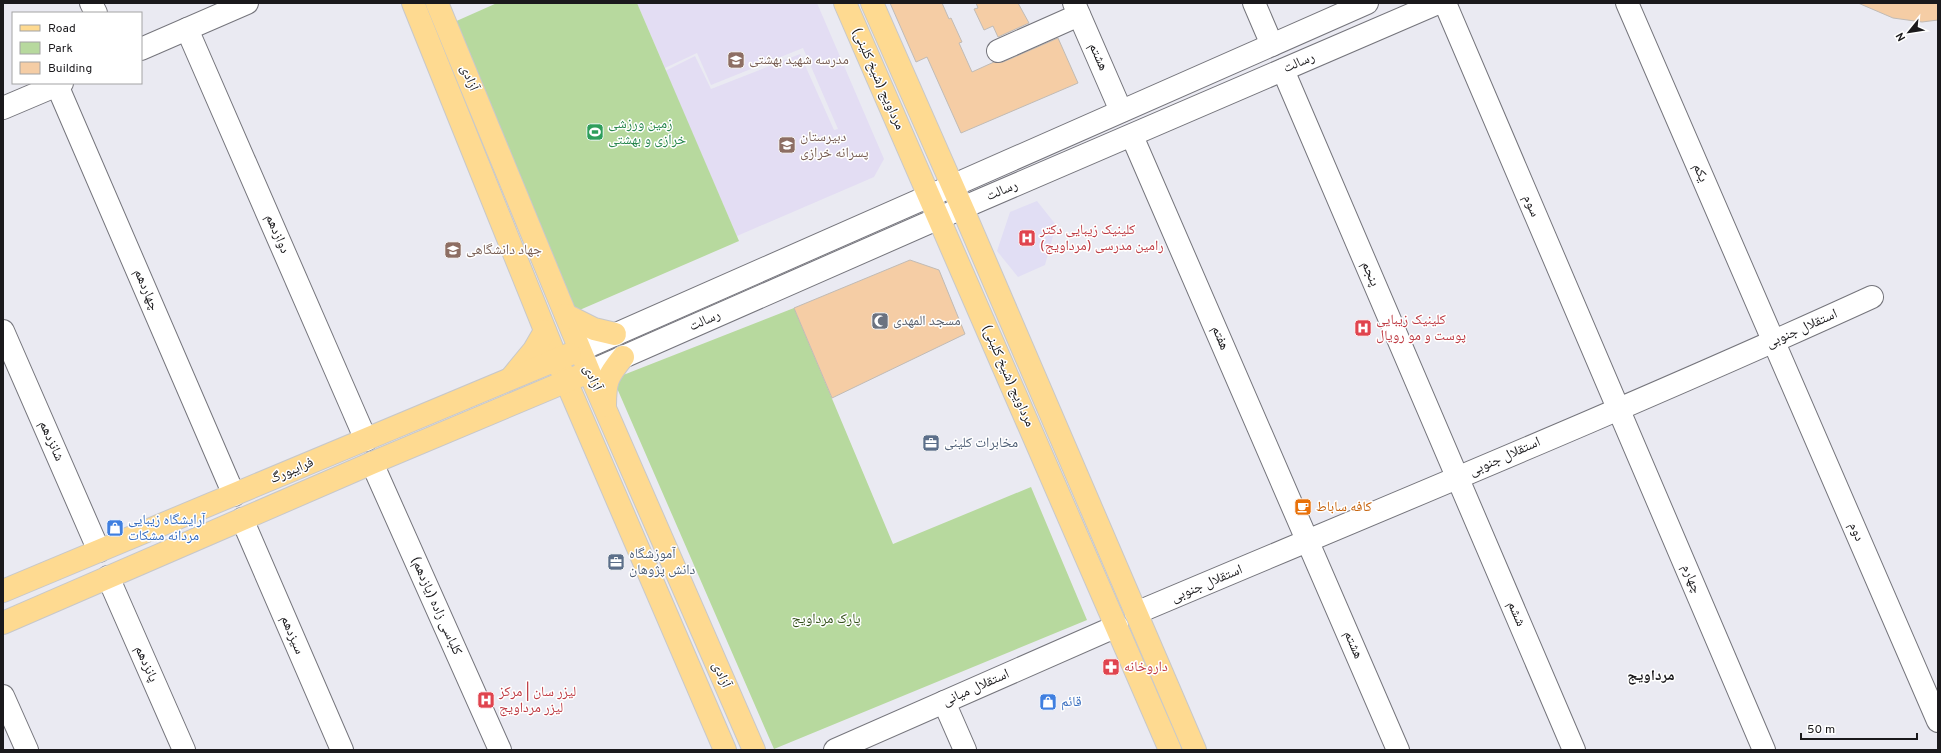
<svg xmlns="http://www.w3.org/2000/svg" width="1941" height="753" font-family="Overpass,'Noto Naskh Arabic',sans-serif">
<style>
.education{fill:#e3ddf3}
.medical{fill:#e1def4}
.green{fill:#b7d99e}
.building{fill:#f5cda5;stroke:#c1bbb5}
.lines{fill:none;stroke-linecap:round;stroke-linejoin:round}
.minor-casing{stroke:#75757c;stroke-width:24}
.major-casing{stroke:#c8c8c9;stroke-width:24}
.minor{stroke:#fff;stroke-width:22}
.major{stroke:#feda91;stroke-width:22}
.labels{text-anchor:middle;dominant-baseline:central;stroke-width:3;stroke-linejoin:round;paint-order:stroke}
.street-label{font-size:14px;fill:#1a191c;stroke:#fff}
.education-label{font-size:14px;fill:#785e54;stroke:#fff;text-anchor:start}
.leisure-label{font-size:14px;fill:#27864d;stroke:#fff;text-anchor:start}
.health-label{font-size:14px;fill:#be3a42;stroke:#fff;text-anchor:start}
.worship-label{font-size:14px;fill:#5b616d;stroke:#fff;text-anchor:start}
.service-label{font-size:14px;fill:#4e5e75;stroke:#fff;text-anchor:start}
.food-label{font-size:14px;fill:#c56008;stroke:#fff;text-anchor:start}
.shop-label{font-size:14px;fill:#366cbe;stroke:#fff;text-anchor:start}
.park-label{font-size:14px;fill:#33501a;stroke:#fff}
.neighbourhood-label{font-size:15px;font-weight:bold;fill:#1a191c;stroke:#fff}
</style>
<rect width="100%" height="100%" fill="#eaeaf2"/>
<!-- education -->
<path class="education" d="M637,3H817L884,159L874,177L737,236L665,71L695,56L711,89L800,54L834,130L838,129L803,48L711,85L697,53L665,68Z"/>
<!-- medical -->
<path class="medical" d="M1037,201L1056,225L1045,265L1018,277L997,251L1010,212Z"/>
<!-- green -->
<g class="green">
<path d="M497,3H637L739,241L575,312L452,23Z"/>
<path d="M794,308L893,544L1031,487L1087,620L774,749L613,379Z"/>
</g>
<!-- building -->
<g class="building">
<path d="M890,3H942L949,19L951,18L962,42L959,43L972,72L994,62H1003L1058,38L1078,83L961,133L927,57L916,62Z"/>
<path d="M976,3H1018L1029,23L998,37L993,26L984,30L974,9L978,8Z"/>
<path d="M1858,3H1938V20L1922,22L1893,18Z"/>
<path d="M910,260L939,270L965,334L832,398L794,308Z"/>
</g>
<g class="lines">
<defs>
<g id="minor">
<path d="M91,3L96,13"/>
<path d="M1074,3L1121,111"/>
<path d="M1254,3L1272,45"/>
<path d="M1445,3L1764,750"/>
<path d="M1627,3L1938,721"/>
<path d="M187,29L366,440"/>
<path d="M141,49L247,3"/>
<path d="M998,51L1079,15"/>
<path d="M1283,70L1574,750"/>
<path d="M57,85L234,495"/>
<path d="M3,108L62,83"/>
<path d="M1132,136L1398,750"/>
<path d="M3,331L99,551"/>
<path d="M580,350L1367,3"/>
<path d="M589,372L962,208L1438,3"/>
<path d="M372,463L500,750"/>
<path d="M242,519L342,750"/>
<path d="M108,577L184,750"/>
<path d="M1136,613C1382,509 1629,408 1872,297"/>
<path d="M3,696L27,750"/>
<path d="M944,702L965,750"/>
<path d="M835,750L1117,626"/>
</g>
<g id="major">
<path d="M413,3L557,360L725,750"/>
<path d="M437,3L590,374L754,750"/>
<path d="M845,3L1170,750"/>
<path d="M872,3L964,212L1195,750"/>
<path d="M566,315L594,329L615,334"/>
<path d="M511,378L534,350L545,331"/>
<path d="M605,406C605,381 607,377 623,357"/>
<path d="M3,591L570,354"/>
<path d="M3,623L372,463L579,376"/>
</g>
</defs>
<!-- minor casing -->
<use href="#minor" class="minor-casing"/>
<!-- major casing -->
<use href="#major" class="major-casing"/>
<!-- minor -->
<use href="#minor" class="minor"/>
<!-- major -->
<use href="#major" class="major"/>
</g>
<!-- icons -->
<defs>
<symbol id="school-square" viewBox="-11 -11 22 22"><rect x="-9" y="-9" width="18" height="18" rx="4" fill="#8d6e63" stroke="#fff"/><path d="M0-5L7-2L0 1L-7-2ZM-4 1L0 2.5L4 1V4Q0 6-4 4Z" fill="#fff"/></symbol>
<symbol id="stadium-square" viewBox="-11 -11 22 22"><rect x="-9" y="-9" width="18" height="18" rx="4" fill="#2e9e5b" stroke="#fff"/><path d="M0-5a6.5 5 0 1 0 0 10a6.5 5 0 1 0 0-10ZM-3.5-1.8h7v3.6h-7Z" fill="#fff"/></symbol>
<symbol id="hospital-square" viewBox="-11 -11 22 22"><rect x="-9" y="-9" width="18" height="18" rx="4" fill="#e0444e" stroke="#fff"/><path d="M-5-5h3v3.5h4V-5h3V5h-3V1.5h-4V5h-3Z" fill="#fff"/></symbol>
<symbol id="mosque-square" viewBox="-11 -11 22 22"><rect x="-9" y="-9" width="18" height="18" rx="4" fill="#6b7280" stroke="#fff"/><path d="M3.5-4.9A6 6 0 1 0 3.5 4.9A5 5 0 1 1 3.5-4.9Z" fill="#fff"/></symbol>
<symbol id="office-square" viewBox="-11 -11 22 22"><rect x="-9" y="-9" width="18" height="18" rx="4" fill="#5c6f8a" stroke="#fff"/><path d="M-6-3h4V-5.5h4V-3h4V5H-6ZM-1-4.5V-3h2v-1.5ZM-6 0V1H6V0Z" fill="#fff"/></symbol>
<symbol id="cafe-square" viewBox="-11 -11 22 22"><rect x="-9" y="-9" width="18" height="18" rx="4" fill="#e8710a" stroke="#fff"/><path d="M-5.5-4.5H6V0H3Q3 3.5 0 3.5H-2.5Q-5.5 3.5-5.5 0ZM3-3.2v2h1.7v-2ZM-6 4.5H4V6H-6Z" fill="#fff"/></symbol>
<symbol id="shop-square" viewBox="-11 -11 22 22"><rect x="-9" y="-9" width="18" height="18" rx="4" fill="#3f7fe0" stroke="#fff"/><path d="M-5-2.5h2.3a2.7 3.5 0 0 1 5.4 0H5L5.5 6h-11ZM-1.5-2.5h3a1.5 2.3 0 0 0-3 0Z" fill="#fff"/></symbol>
<symbol id="pharmacy-square" viewBox="-11 -11 22 22"><rect x="-9" y="-9" width="18" height="18" rx="4" fill="#e0444e" stroke="#fff"/><path d="M-2-6h4v4h4v4h-4v4h-4v-4h-4v-4h4Z" fill="#fff"/></symbol>
</defs>
<g fill-rule="evenodd">
<use href="#school-square" x="726" y="50" width="20" height="20"/>
<use href="#stadium-square" x="585" y="122" width="20" height="20"/>
<use href="#school-square" x="777" y="135" width="20" height="20"/>
<use href="#hospital-square" x="1017" y="228" width="20" height="20"/>
<use href="#school-square" x="443" y="240" width="20" height="20"/>
<use href="#mosque-square" x="870" y="311" width="20" height="20"/>
<use href="#hospital-square" x="1353" y="318" width="20" height="20"/>
<use href="#office-square" x="921" y="433" width="20" height="20"/>
<use href="#cafe-square" x="1293" y="497" width="20" height="20"/>
<use href="#shop-square" x="105" y="518" width="20" height="20"/>
<use href="#office-square" x="606" y="552" width="20" height="20"/>
<use href="#pharmacy-square" x="1101" y="657" width="20" height="20"/>
<use href="#hospital-square" x="476" y="690" width="20" height="20"/>
<use href="#shop-square" x="1038" y="692" width="20" height="20"/>
</g>
<g class="labels">
<!-- street labels -->
<g class="street-label">
<text transform="translate(1098 57) rotate(66)">هشتم</text>
<text transform="translate(1299 63) rotate(-23)">رسالت</text>
<text transform="translate(469 78) rotate(68)">آزادی</text>
<text transform="translate(878 79) rotate(66)">مرداویج (شیخ کلینی)</text>
<text transform="translate(1700 173) rotate(67)">یکم</text>
<text transform="translate(1002 191) rotate(-23)">رسالت</text>
<text transform="translate(1531 206) rotate(67)">سوم</text>
<text transform="translate(277 234) rotate(66)">دوازدهم</text>
<text transform="translate(1370 274) rotate(67)">پنجم</text>
<text transform="translate(146 290) rotate(67)">چهاردهم</text>
<text transform="translate(705 321) rotate(-24)">رسالت</text>
<text transform="translate(1802 329) rotate(-24)">استقلال جنوبی</text>
<text transform="translate(1220 338) rotate(67)">هفتم</text>
<text transform="translate(1008 376) rotate(66)">مرداویج (شیخ کلینی)</text>
<text transform="translate(592 378) rotate(67)">آزادی</text>
<text transform="translate(51 441) rotate(66)">شانزدهم</text>
<text transform="translate(1505 457) rotate(-24)">استقلال جنوبی</text>
<text transform="translate(292 471) rotate(-23)">فرایبورگ</text>
<text transform="translate(1856 532) rotate(67)">دوم</text>
<text transform="translate(1691 579) rotate(67)">چهارم</text>
<text transform="translate(1207 584) rotate(-23)">استقلال جنوبی</text>
<text transform="translate(436 606) rotate(66)">کلباسی زاده (یازدهم)</text>
<text transform="translate(1516 614) rotate(67)">ششم</text>
<text transform="translate(292 635) rotate(67)">سیزدهم</text>
<text transform="translate(1353 645) rotate(67)">هشتم</text>
<text transform="translate(146 664) rotate(66)">پانزدهم</text>
<text transform="translate(721 675) rotate(66)">آزادی</text>
<text transform="translate(976 688) rotate(-24)">استقلال میانی</text>
</g>
<!-- education labels -->
<g class="education-label">
<text x="749" y="60">مدرسه شهید بهشتی</text>
<text x="800" y="137">دبیرستان<tspan x="800" dy="16">پسرانه خرازی</tspan></text>
<text x="466" y="250">جهاد دانشگاهی</text>
</g>
<!-- leisure labels -->
<g class="leisure-label">
<text x="608" y="124">زمین ورزشی<tspan x="608" dy="16">خرازی و بهشتی</tspan></text>
</g>
<!-- health labels -->
<g class="health-label">
<text x="1040" y="230">کلینیک زیبایی دکتر<tspan x="1040" dy="16">رامین مدرسی (مرداویج)</tspan></text>
<text x="1376" y="320">کلینیک زیبایی<tspan x="1376" dy="16">پوست و مو رویال</tspan></text>
<text x="1124" y="667">داروخانه</text>
<text x="499" y="692">لیزر سان | مرکز<tspan x="499" dy="16">لیزر مرداویج</tspan></text>
</g>
<!-- worship labels -->
<g class="worship-label">
<text x="893" y="321">مسجد المهدی</text>
</g>
<!-- service labels -->
<g class="service-label">
<text x="944" y="443">مخابرات کلینی</text>
<text x="629" y="554">آموزشگاه<tspan x="629" dy="16">دانش پژوهان</tspan></text>
</g>
<!-- food labels -->
<g class="food-label">
<text x="1316" y="507">کافه ساباط</text>
</g>
<!-- shop labels -->
<g class="shop-label">
<text x="128" y="520">آرایشگاه زیبایی<tspan x="128" dy="16">مردانه مشکات</tspan></text>
<text x="1061" y="702">قائم</text>
</g>
<!-- park labels -->
<g class="park-label">
<text x="826" y="619">پارک مرداویج</text>
</g>
<!-- neighbourhood labels -->
<g class="neighbourhood-label">
<text x="1651" y="676">مرداویج</text>
</g>
</g>
<!-- border -->
<rect width="1941" height="753" fill="none" stroke="#1a191c" stroke-width="8"/>
<!-- legend -->
<rect x="12" y="12" width="130" height="72" fill="#ffffff" stroke="#a3a3a4"/>
<rect x="20" y="25" width="20" height="6" fill="#feda91" stroke="#a3a3a4"/>
<text x="48" y="32" font-size="12" fill="#1a191c">Road</text>
<rect x="20" y="42" width="20" height="12" fill="#b7d99e" stroke="#a3a3a4"/>
<text x="48" y="52" font-size="12" fill="#1a191c">Park</text>
<rect x="20" y="62" width="20" height="12" fill="#f5cda5" stroke="#a3a3a4"/>
<text x="48" y="72" font-size="12" fill="#1a191c">Building</text>
<!-- north arrow -->
<g transform="translate(1909 32) rotate(240)" stroke="#ffffff" stroke-width="3" paint-order="stroke">
<path d="M0-3L7 15L0 10L-7 15Z" fill="#1a191c"/>
<text y="-6" font-size="11" font-weight="bold" text-anchor="middle" fill="#1a191c">N</text>
</g>
<!-- scale -->
<path d="M1801 733v6h116v-6" fill="none" stroke="#1a191c" stroke-width="2"/>
<text x="1807" y="733" font-size="12" fill="#1a191c" stroke="#ffffff" stroke-width="3" paint-order="stroke">50 m</text>
</svg>
